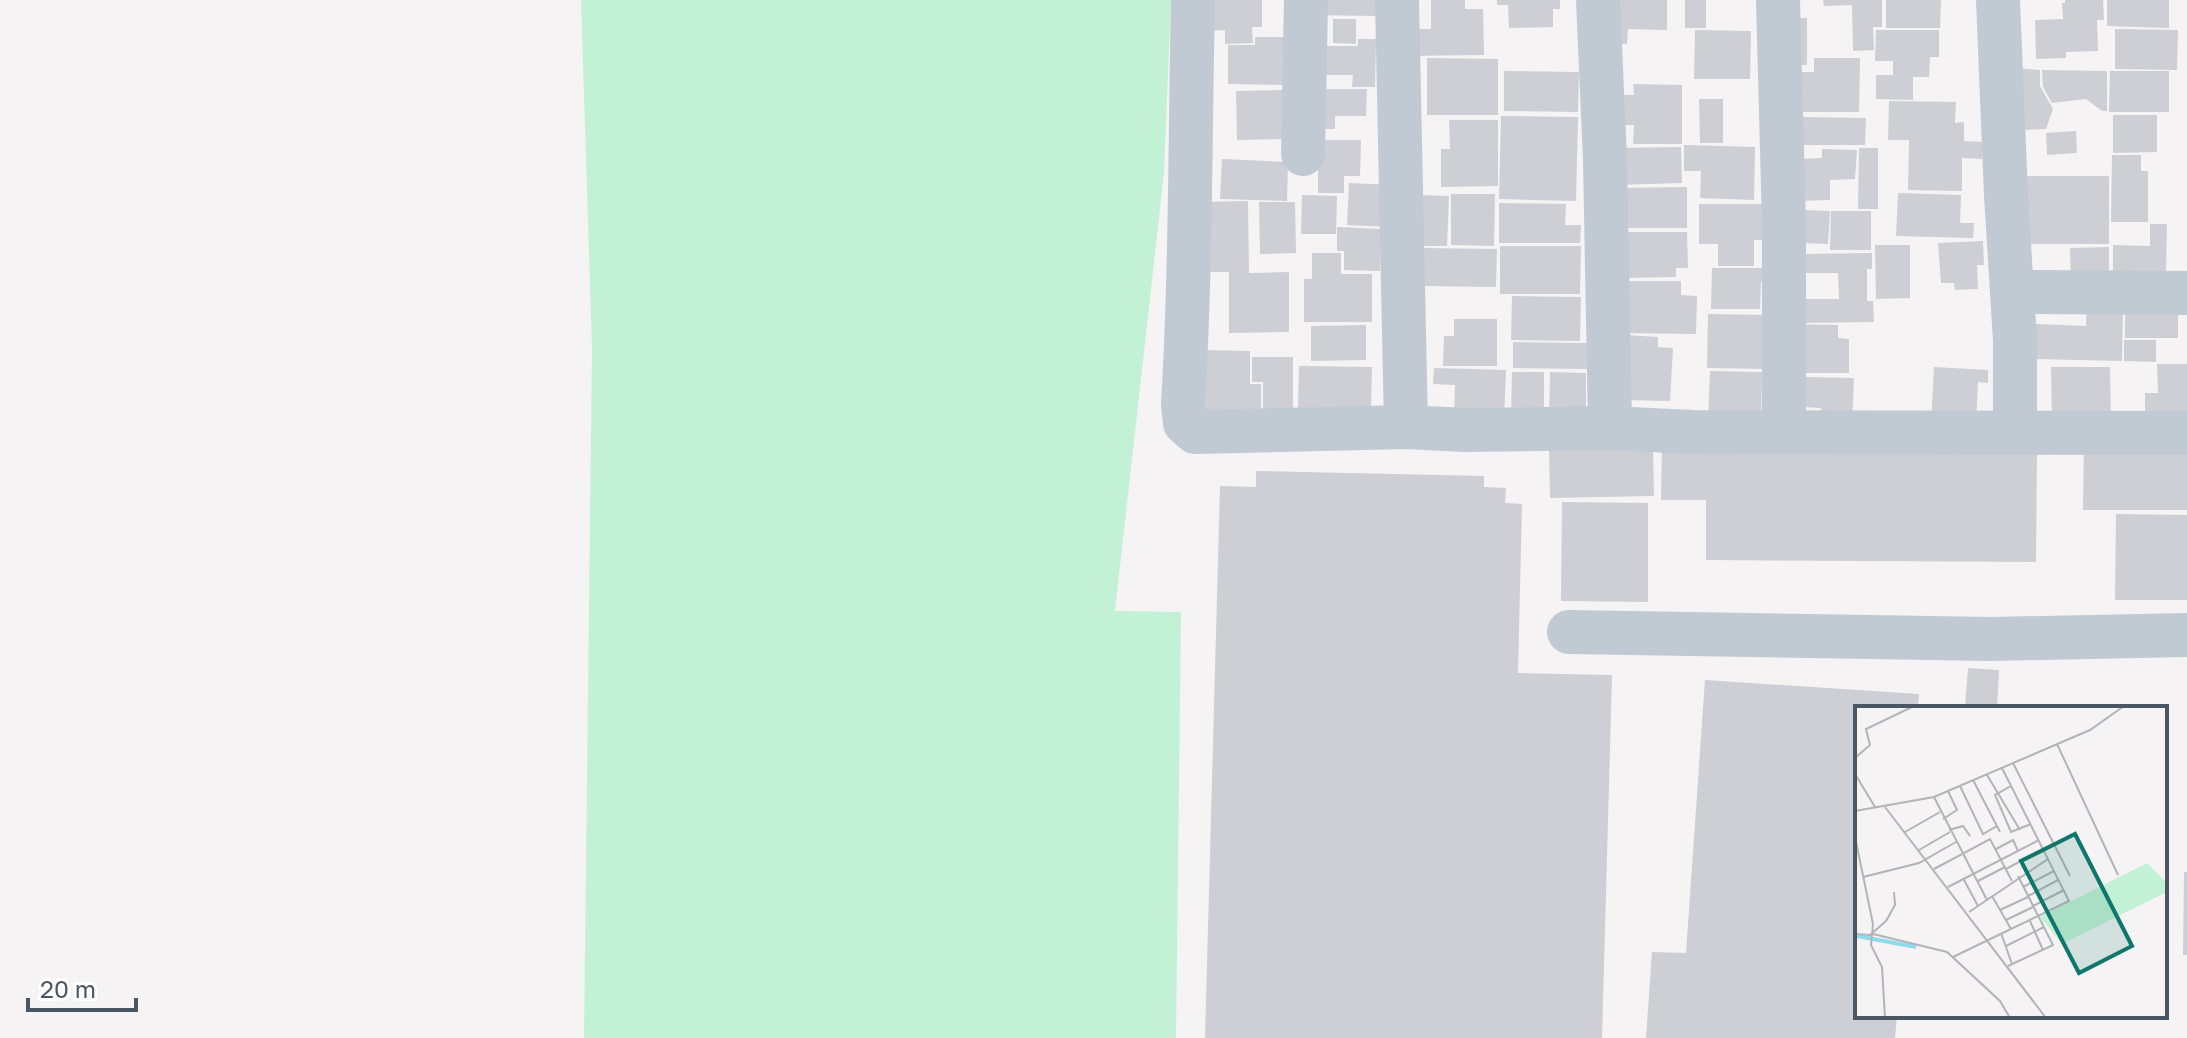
<svg xmlns="http://www.w3.org/2000/svg" width="2187" height="1038" font-family="'Golos Text',sans-serif">
<style>
.green{fill:#c3f1d5}
.building{fill:#cdcfd5}
.lines{fill:none;stroke-linecap:round;stroke-linejoin:round}
.minor{stroke:#c1cad2;stroke-width:44}
.inset-river{fill:none;stroke:#90daee;stroke-width:4}
.inset-road{fill:none;stroke:#b1b4b9;stroke-width:2}
.view{fill:#0f766e;fill-opacity:0.15;stroke:#0f766e;stroke-width:4}
.inset-edge{fill:none;stroke:#4a5661;stroke-width:4}
</style>
<rect width="100%" height="100%" fill="#f5f3f3"/>
<!-- green -->
<path class="green" d="M581,0H1171L1164,173L1115,611L1181,612L1176,1038H584L592,348Z"/>
<!-- building -->
<g class="building">
<path d="M1206,0H1262V27H1252L1253,43L1225,44V30L1206,31Z"/>
<path d="M1310,0H1376V16L1310,15Z"/>
<path d="M1431,0H1465V9H1483L1484,55L1404,56V29H1431Z"/>
<path d="M1497,0H1560V9H1553V27L1509,28L1508,5H1497Z"/>
<path d="M1612,0H1667V30L1628,29L1627,44H1611Z"/>
<rect x="1685" y="0" width="21" height="28"/>
<path d="M1823,0H1882V27H1873L1874,50L1853,51L1852,5L1824,6Z"/>
<path d="M1886,0H1941L1940,28H1886Z"/>
<path d="M2065,0H2103L2104,20H2097L2098,51L2066,52V58L2036,59L2035,20L2063,19L2062,3H2065Z"/>
<path d="M2107,0H2169V28L2107,26Z"/>
<path d="M1793,18H1807V65H1786Z"/>
<path d="M1333,19H1356V44L1333,43Z"/>
<path d="M2115,29L2178,30L2177,70L2115,69Z"/>
<path d="M1695,30L1751,31L1750,79H1694Z"/>
<path d="M1876,30H1939V57H1930L1929,77H1913V100L1876,99V75H1893V61H1875Z"/>
<path d="M1255,37H1294V85L1228,84V45H1255Z"/>
<path d="M1358,39H1376L1375,87H1352L1353,75H1312L1313,46H1358Z"/>
<path d="M1427,58L1498,59V115H1427Z"/>
<path d="M1814,58H1860L1859,112H1795L1797,72H1814Z"/>
<path d="M2014,68L2040,70V86L2053,109L2046,129L2014,130Z"/>
<path d="M2042,70L2107,71V111H2102L2086,99L2052,103L2043,87Z"/>
<path d="M1504,71L1579,72L1578,112L1504,111Z"/>
<path d="M2110,71H2169V112H2109Z"/>
<path d="M1633,84L1682,85V144H1633L1634,125H1621L1622,95H1634Z"/>
<path d="M1315,89H1367L1366,116H1335V129H1315Z"/>
<path d="M1288,90L1289,139L1237,140L1236,91Z"/>
<path d="M1699,99H1723V143H1700Z"/>
<path d="M1889,101L1956,102L1955,123L1964,122V141L1982,142V159L1962,158V191L1908,190L1909,140H1888Z"/>
<path d="M2113,115H2157V152L2113,153Z"/>
<path d="M1501,116L1578,117L1576,201L1499,199Z"/>
<path d="M1799,117L1866,118L1865,145H1799Z"/>
<path d="M1449,120H1498V186L1441,187V149H1450Z"/>
<path d="M2076,131L2077,153L2047,155L2046,133Z"/>
<path d="M1318,140H1361L1360,176H1344V193H1318Z"/>
<path d="M1684,145L1755,147L1754,200L1700,198L1701,171H1684Z"/>
<path d="M1681,147L1682,183L1616,185L1615,148Z"/>
<path d="M1859,148H1878V209H1858Z"/>
<path d="M1822,149L1857,150L1855,179L1830,180V200L1796,201L1798,159L1822,158Z"/>
<path d="M2112,155H2141V171H2148V222H2111Z"/>
<path d="M1222,159L1288,162L1287,201L1220,199Z"/>
<rect x="2017" y="176" width="92" height="68"/>
<path d="M1349,183L1393,185L1391,227L1347,225Z"/>
<path d="M1687,187V228H1618V188Z"/>
<path d="M1898,193L1961,195L1960,223H1974L1973,238L1896,236Z"/>
<path d="M1451,194H1495L1494,246L1451,245Z"/>
<path d="M1302,195L1337,196L1336,234H1301Z"/>
<path d="M1419,195L1449,196L1447,246H1418Z"/>
<path d="M1248,201L1249,273L1289,272V332L1229,333V272H1203L1202,202Z"/>
<path d="M1259,202H1295L1296,253L1260,254Z"/>
<path d="M1499,203L1566,204L1565,225H1581L1580,243H1499Z"/>
<path d="M1699,204H1767V240H1754V266H1718V244H1699Z"/>
<path d="M1802,210L1830,211L1828,244L1801,243Z"/>
<path d="M1831,211H1871V250H1830Z"/>
<path d="M2150,224H2167L2166,272L2113,288V245L2150,246Z"/>
<path d="M1337,227L1381,229L1380,271L1344,270V251H1337Z"/>
<path d="M1618,232H1687L1688,268H1676V277L1625,278Z"/>
<path d="M1983,241L1984,265H1977L1978,289L1955,290L1954,283H1941L1938,243Z"/>
<path d="M1875,245H1910V298L1876,299Z"/>
<path d="M1500,246H1581L1580,294H1500Z"/>
<path d="M2109,247V285L2071,286L2070,248Z"/>
<path d="M1424,248L1497,249L1496,287L1424,286Z"/>
<path d="M1312,253H1341V274H1372V322H1304V279H1312Z"/>
<path d="M1872,253V269H1867V301H1873L1874,322L1801,323L1800,299H1839L1838,273H1804V254Z"/>
<path d="M1712,268H1769V282H1761L1760,309H1711Z"/>
<path d="M1623,281H1681V295L1697,296L1696,334L1622,333Z"/>
<path d="M1512,296L1581,297L1580,341L1511,340Z"/>
<path d="M2087,305L2123,306L2122,361L2034,359L2035,324L2086,326Z"/>
<path d="M2125,305L2178,306V338H2125Z"/>
<path d="M1708,314L1769,315L1768,369L1707,368Z"/>
<path d="M1454,319H1497V366H1443L1444,336H1454Z"/>
<path d="M1789,324L1838,325V338L1849,339V373H1789Z"/>
<path d="M1366,325V360L1311,361V326Z"/>
<path d="M1625,335L1658,337V347L1673,348L1670,401L1622,400Z"/>
<path d="M2124,340H2156V362L2124,361Z"/>
<path d="M1513,342L1587,343V369L1513,368Z"/>
<path d="M1201,350L1250,351V384H1261V422H1200Z"/>
<path d="M1252,357H1293V419H1263V382H1252Z"/>
<path d="M2157,364H2187V425H2145V393H2158Z"/>
<path d="M1299,366L1372,367L1371,409L1298,408Z"/>
<path d="M1934,367L1988,370V383L1978,382L1976,425L1931,423Z"/>
<path d="M2051,367H2110L2111,424L2052,425Z"/>
<path d="M1434,368L1506,370L1504,420L1454,418L1455,385L1433,384Z"/>
<path d="M1710,371L1762,372L1761,423L1708,422Z"/>
<path d="M1512,372H1544V424L1511,423Z"/>
<path d="M1550,372L1586,373V424L1549,423Z"/>
<path d="M1803,377L1854,378L1852,425L1820,424L1821,408L1802,407Z"/>
<path d="M1662,442L2037,444L2036,562L1706,560V500H1661Z"/>
<path d="M2084,444H2187V510H2083Z"/>
<path d="M1653,445L1654,496L1550,498L1549,447Z"/>
<path d="M1256,471L1484,476V487L1506,488L1505,503L1522,504L1518,673L1612,675L1602,1038H1205L1220,486L1256,487Z"/>
<path d="M1562,502L1648,503V602L1561,601Z"/>
<path d="M2116,514L2187,515V600H2115Z"/>
<path d="M1968,668L1999,670L1997,708H1965Z"/>
<path d="M1705,680L1919,694L1918,708H1857V1016H1897L1895,1038H1646L1652,952L1686,953Z"/>
<path d="M2184,872H2187V955H2183Z"/>
</g>
<g class="lines">
<!-- minor -->
<g class="minor">
<path d="M1193,0C1190,135 1191,270 1183,404L1185,423L1195,432L1406,427L1465,430L1610,428L1692,432L2187,433"/>
<path d="M1397,0L1406,427"/>
<path d="M1598,0L1605,159L1610,428"/>
<path d="M1778,0L1784,225V432"/>
<path d="M1998,0L2006,195L2015,341V432"/>
<path d="M1303,154L1306,0"/>
<path d="M2013,292L2187,293"/>
<path d="M1569,632L1990,639L2187,635"/>
</g>
</g>
<!-- overview -->
<g transform="translate(1855 706)">
<rect width="312" height="312" fill="#f5f3f3"/>
<path d="M292,157L312,177V186L207,238L185,211Z" fill="#c3f1d5"/>
<path class="inset-river" d="M2,230L61,241"/>
<path class="inset-road" d="M202,38L263,169M0,52L15,39L11,23L59,0M158,57L215,170M0,68L20,101M132,69L165,124M118,74L145,126M105,80L128,128L142,120M156,80L140,89L156,126L176,118M79,91L132,194M30,101L191,312M0,105L79,91L235,24L269,0M88,113L102,104L93,85M94,124L108,120L115,130M50,126L85,106M0,131L18,218L16,239L27,261L30,312M141,143L158,134L163,145M64,144L95,126M79,163L135,133L157,175M151,163L188,143M8,171L64,157L101,136M108,172L123,200M123,175L150,161M93,181L184,134M168,181L199,165M137,190L156,223M173,190L203,174M178,200L209,184M145,204L173,191M114,206L193,153M151,214L178,201M175,215L188,244M146,227L157,258M0,228L15,229L31,215L40,199L39,186M18,228L92,246L145,295L155,312M151,240L189,221M98,251L214,195L147,62M153,260L198,239L163,170"/>
<path class="view" d="M220,128L277,240L224,267L166,155Z"/>
<rect width="312" height="312" class="inset-edge"/>
</g>
<!-- scale -->
<path d="M28 998v12h108v-12" fill="none" stroke="#4a5661" stroke-width="4"/>
<text x="40" y="998" font-size="24" fill="#4a5661" stroke="#ffffff" stroke-width="6" paint-order="stroke">20 m</text>
</svg>
